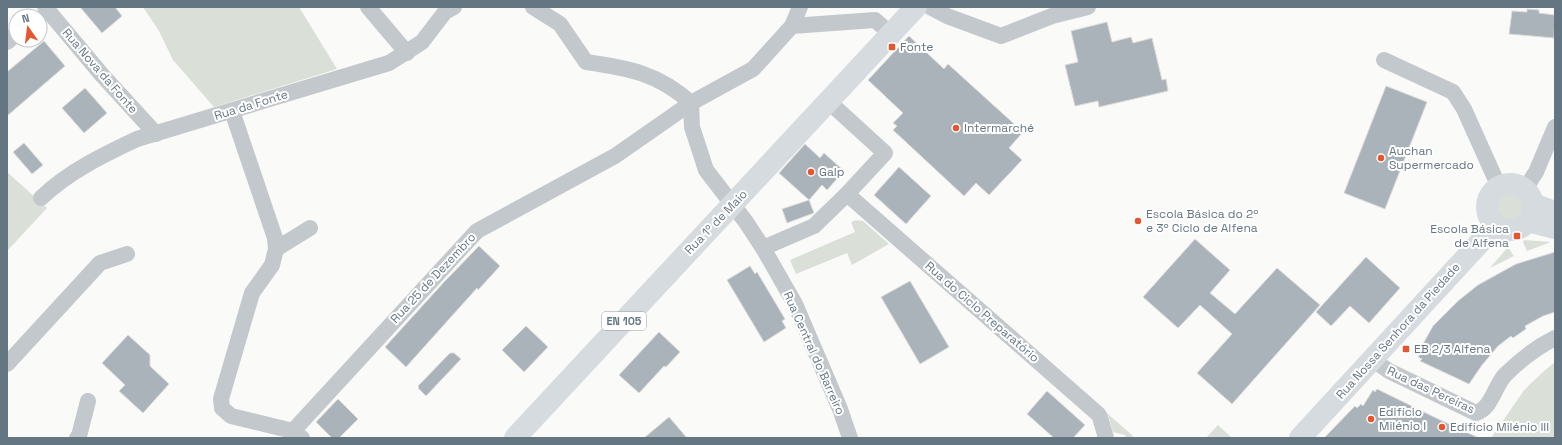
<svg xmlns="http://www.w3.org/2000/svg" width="1562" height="445" font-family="'Space Grotesk',sans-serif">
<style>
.green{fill:#dadfd7}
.building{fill:#aab3b9;stroke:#dcdcda}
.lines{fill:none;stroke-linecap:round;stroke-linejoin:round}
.street{stroke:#c3c8cc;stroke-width:16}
.secondary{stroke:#d6dbdf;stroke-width:22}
.primary{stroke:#d6dbdf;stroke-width:22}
.poi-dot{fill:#e4572e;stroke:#fff;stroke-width:1.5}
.labels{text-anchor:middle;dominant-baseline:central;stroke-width:4;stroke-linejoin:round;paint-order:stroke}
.shield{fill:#fff;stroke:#939fa8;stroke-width:1}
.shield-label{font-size:11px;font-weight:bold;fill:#657683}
.poi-label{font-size:12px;fill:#657683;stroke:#fff;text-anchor:start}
.street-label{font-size:12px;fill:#657683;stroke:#fff}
</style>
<rect width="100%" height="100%" fill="#fafaf8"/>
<!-- green -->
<g class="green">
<path d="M143,7H299L337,69L214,107L173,60L159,31Z"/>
<path d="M7,172L47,208L7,251Z"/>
<circle cx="1510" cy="206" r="14"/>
<path d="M856,220L863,221L889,244L852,265L847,253L796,274L790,260L855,232L851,222Z"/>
<path d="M1524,240L1551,242L1527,251L1523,242Z"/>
<path d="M1508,247L1514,256L1490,268Z"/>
<path d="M1555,362V438H1491L1525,389L1543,372Z"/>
<path d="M1108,414L1133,436L1131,438H1126L1125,435L1113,432Z"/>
<path d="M1218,425L1232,438H1206Z"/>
</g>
<!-- building -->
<g class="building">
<path d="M80,7H115L122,16L102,33Z"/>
<path d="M1527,9L1539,10V13L1555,15L1554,38L1509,34L1512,11L1527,12Z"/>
<path d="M1107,22L1112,42L1131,37L1133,43L1152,38L1162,80L1166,79L1168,91L1099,107L1098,101L1075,106L1065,65L1078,62L1071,31Z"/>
<path d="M909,36L944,69L948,64L1023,132L1009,148L1022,160L989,195L976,183L964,196L893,130L897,126L893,123L903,113L868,80Z"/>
<path d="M44,41L65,66L7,116V72Z"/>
<path d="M1386,86L1427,102L1385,209L1344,193Z"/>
<path d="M85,88L107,113L84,133L62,108Z"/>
<path d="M24,143L43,165L32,174L13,152Z"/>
<path d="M805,144L820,158L824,153L844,171L827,190L822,185L809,200L779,173Z"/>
<path d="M899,167L931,196L906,224L874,195Z"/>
<path d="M809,200L814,213L787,223L782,209Z"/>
<path d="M1195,239L1230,270L1210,293L1235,314L1277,268L1320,305L1232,404L1197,373L1232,334L1200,305L1178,328L1143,297Z"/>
<path d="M479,246L500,266L478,290L477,288L406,367L385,347L445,281Z"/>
<path d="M1555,252V312L1543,316L1525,326L1526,329L1513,338L1511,336L1498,346L1482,365L1469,384L1420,361L1422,359L1418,357L1420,354L1418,353L1433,326L1458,301L1478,285L1516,264Z"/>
<path d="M1366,257L1400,288L1369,323L1350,306L1331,326L1316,312Z"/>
<path d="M750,266L755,274L757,272L785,319L782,321L786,328L764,342L727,280Z"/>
<path d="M910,281L949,347L920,364L881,297Z"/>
<path d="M526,326L548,347L524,372L502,350Z"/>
<path d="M659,332L680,352L666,367L664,366L639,393L619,375Z"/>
<path d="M128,335L150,355V366L169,384L143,413L119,391L125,385L102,363Z"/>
<path d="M450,353H454L461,359L426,396L418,388L419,387L418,386Z"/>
<path d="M1377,389L1436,418L1479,438H1324L1355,406L1357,408L1361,404L1363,406L1373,390L1375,392Z"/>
<path d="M1047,391L1085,425L1073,438H1054L1027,414Z"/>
<path d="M338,399L358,419L339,438H332L316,422Z"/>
<path d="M669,417L687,438H644Z"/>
</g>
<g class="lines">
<!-- street -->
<g class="street">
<path d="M45,7L102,75L156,134"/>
<path d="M368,7L407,53"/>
<path d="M533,7L560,24L586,62C628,68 658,73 691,103"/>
<path d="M930,7L947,16L1001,36L1052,16L1088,7"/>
<path d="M792,26L875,20L891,34"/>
<path d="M7,42L16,34"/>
<path d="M1384,60L1453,92L1464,109L1499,187"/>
<path d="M691,103L692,127L706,170L746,222L763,248L795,304L840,409L850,438"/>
<path d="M232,111L275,238L276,249L272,265L252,293L221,399L222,408L231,416L293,431L302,438"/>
<path d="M1525,189L1536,172L1555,127"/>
<path d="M847,194L1098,414L1100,417L1106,438"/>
<path d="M41,198C68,172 103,155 137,139L389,63L422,42L445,12L454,7"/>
<path d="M763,248L814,226L847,194L885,153L828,101"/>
<path d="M276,249L310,228"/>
<path d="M1373,360L1389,371L1476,413C1492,408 1495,385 1505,375C1520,360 1537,347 1555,338"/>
<path d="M7,364L100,263L127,254"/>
<path d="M293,431L477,231L615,156L691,103L753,69L792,26L800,7"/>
<path d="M77,438L79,436L88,401"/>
</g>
<!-- secondary -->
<g class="secondary">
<circle cx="1510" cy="207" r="23"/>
<path d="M1533,204L1555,212"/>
<path d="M1528,221L1555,228"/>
<path d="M1300,438L1496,225"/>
</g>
<!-- primary -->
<path class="primary" d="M515,438L916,7"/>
</g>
<!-- markers -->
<g class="poi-dot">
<rect x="888" y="43" width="8" height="8" rx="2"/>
<circle cx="956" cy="128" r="4"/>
<circle cx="1381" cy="158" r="4"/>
<circle cx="811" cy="172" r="4"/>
<circle cx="1138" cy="221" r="4"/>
<rect x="1513" y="232" width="8" height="8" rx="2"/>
<rect x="1402" y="345" width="8" height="8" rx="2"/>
<circle cx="1371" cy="419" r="4"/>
<circle cx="1442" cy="427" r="4"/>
</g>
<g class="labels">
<!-- shield labels -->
<rect class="shield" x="602" y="312" width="44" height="18" rx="3"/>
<g class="shield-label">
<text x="624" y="321">EN 105</text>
</g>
<!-- poi labels -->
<g class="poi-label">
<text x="900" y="47">Fonte</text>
<text x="964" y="128">Intermarché</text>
<text x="1389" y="151">Auchan<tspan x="1389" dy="14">Supermercado</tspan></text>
<text x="819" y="172">Galp</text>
<text x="1146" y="214">Escola Básica do 2º<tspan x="1146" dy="14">e 3º Ciclo de Alfena</tspan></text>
<text x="1509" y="229" text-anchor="end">Escola Básica<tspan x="1509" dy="14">de Alfena</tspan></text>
<text x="1414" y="349">EB 2/3 Alfena</text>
<text x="1379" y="412">Edifício<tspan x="1379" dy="14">Milénio I</tspan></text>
<text x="1450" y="427">Edifício Milénio III</text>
</g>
<!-- street labels -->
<g class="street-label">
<text transform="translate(100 71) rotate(49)">Rua Nova da Fonte</text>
<text transform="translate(251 105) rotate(-17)">Rua da Fonte</text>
<text transform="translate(716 222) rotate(-46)">Rua 1º de Maio</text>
<text transform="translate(433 278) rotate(-47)">Rua 25 de Dezembro</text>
<text transform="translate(982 312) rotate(41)">Rua do Ciclo Preparatório</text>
<text transform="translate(1398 331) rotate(-48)">Rua Nossa Senhora da Piedade</text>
<text transform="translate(814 353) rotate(66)">Rua Central do Barreiro</text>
<text transform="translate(1431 390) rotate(25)">Rua das Pereiras</text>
</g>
</g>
<!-- border -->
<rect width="1562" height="445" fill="none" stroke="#657683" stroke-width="16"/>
<!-- north arrow -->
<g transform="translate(28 28) rotate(346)"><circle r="19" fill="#ffffff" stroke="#c1c8cd"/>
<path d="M0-3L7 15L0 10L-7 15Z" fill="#e4572e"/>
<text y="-6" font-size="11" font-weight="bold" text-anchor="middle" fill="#657683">N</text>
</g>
</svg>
